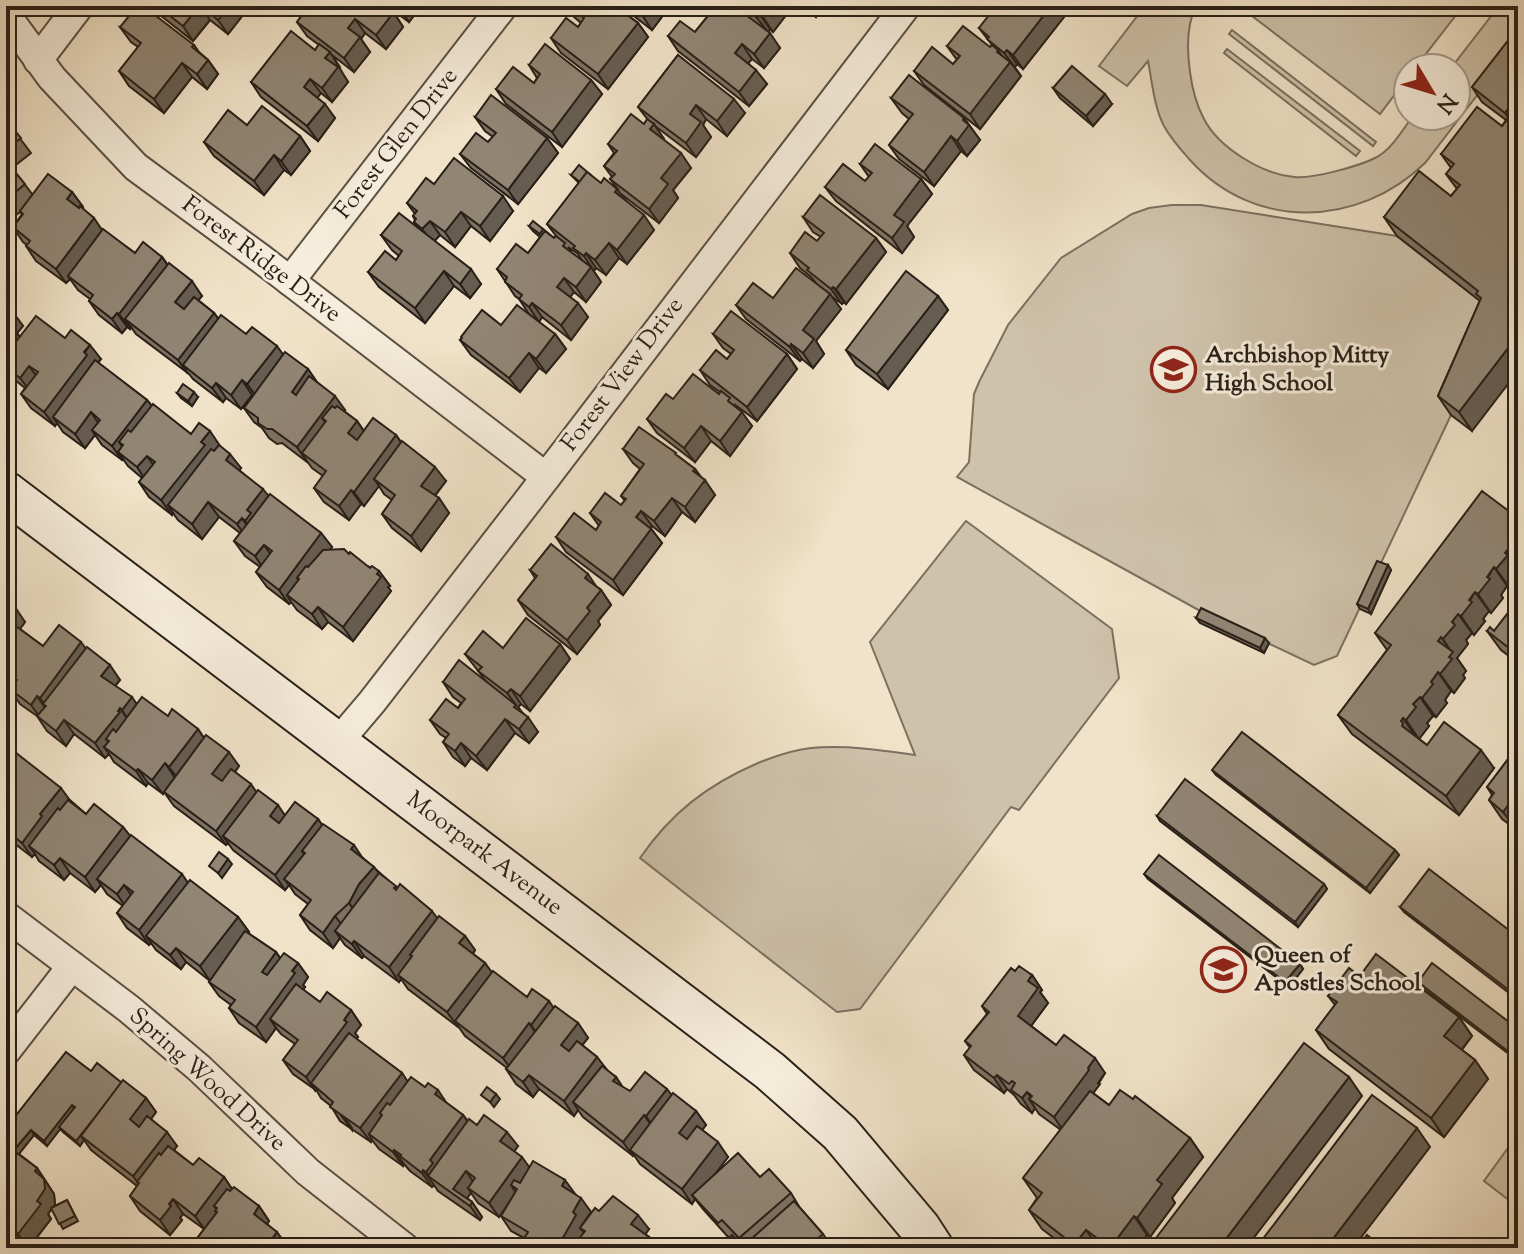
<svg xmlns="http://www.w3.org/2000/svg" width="1524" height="1254" font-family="'Sorts Mill Goudy',serif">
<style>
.green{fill:#cfc2ab;stroke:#7c7061;stroke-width:2}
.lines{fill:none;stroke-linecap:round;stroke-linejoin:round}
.street-casing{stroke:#5a5044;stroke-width:32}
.secondary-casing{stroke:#281f17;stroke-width:44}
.street{stroke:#f6eddc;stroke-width:28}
.secondary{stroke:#f6eddc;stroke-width:40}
.wall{fill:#7d7264;stroke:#281f17;stroke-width:2;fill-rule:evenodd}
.shaded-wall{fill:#665d51;stroke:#281f17;stroke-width:2}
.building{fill:#918574;stroke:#281f17;stroke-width:2}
.labels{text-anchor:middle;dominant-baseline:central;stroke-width:6;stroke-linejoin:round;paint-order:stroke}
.street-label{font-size:24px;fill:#281f17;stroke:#f6eddc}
.poi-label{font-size:24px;font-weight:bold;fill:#281f17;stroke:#f6eddc;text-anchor:start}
</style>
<rect width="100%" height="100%" fill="#f1e3c9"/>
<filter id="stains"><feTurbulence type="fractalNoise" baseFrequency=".0025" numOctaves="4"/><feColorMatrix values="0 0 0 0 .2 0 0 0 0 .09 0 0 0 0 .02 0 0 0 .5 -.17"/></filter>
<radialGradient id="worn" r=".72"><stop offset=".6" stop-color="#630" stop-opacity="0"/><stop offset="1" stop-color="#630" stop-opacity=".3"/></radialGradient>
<!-- green -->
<g class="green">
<path d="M1145,6H1196C1186,26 1187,51 1190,72C1192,88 1196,104 1204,119C1219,148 1262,174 1294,177C1313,179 1360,166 1377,157C1392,149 1403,129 1413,116H1456V68H1451L1499,6H1518V42L1425,163C1358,228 1254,231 1190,160C1181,150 1171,139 1164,126C1154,107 1152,81 1148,61L1127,86L1099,66Z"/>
<path d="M1239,6H1463L1415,68H1408V77L1380,114Z"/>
<path d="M1232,30L1376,142L1373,146L1229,34Z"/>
<path d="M1227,49L1360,151L1356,156L1224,53Z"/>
<path d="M1172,205H1201L1397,236L1492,310L1494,317L1451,415L1337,656L1314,665L1204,613L957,477L969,462L974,394L979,382L1008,325L1061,258L1132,214L1149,208Z"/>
<path d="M966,521L1112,629L1119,678L1019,810L1011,807L860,1009L837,1012L640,858C671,813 707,785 758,763C775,756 792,750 811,748C846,745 881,750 915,755L870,642Z"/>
<path d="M1518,1134V1207L1484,1181Z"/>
</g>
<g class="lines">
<defs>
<g id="street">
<path d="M6,15L52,78L136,167L260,258L546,477"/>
<path d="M38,60L79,6"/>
<path d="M290,281L503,6"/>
<path d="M338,742L372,702L527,502L906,6"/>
<path d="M6,916L129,1009L199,1068L308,1172L405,1248"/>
<path d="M6,1051L72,966"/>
</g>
<path id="secondary" d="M6,492L770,1071L840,1133L920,1228L933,1248"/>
</defs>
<!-- street casing -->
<use href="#street" class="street-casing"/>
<!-- secondary casing -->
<use href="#secondary" class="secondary-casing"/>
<!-- street -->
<use href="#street" class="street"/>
<!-- secondary -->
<use href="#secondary" class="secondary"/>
</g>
<!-- wall -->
<g class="wall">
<path d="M152,6H250L228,34L210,20L193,41L155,11Z"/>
<path d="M309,6H421L409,22L398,14L396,16L403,27L386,49L365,33L361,39L370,52L354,72L332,55L340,67L339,69L348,82L332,102L321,93L317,98L335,118L318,141L261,97L251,82L315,50L319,45L307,36L297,22Z"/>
<path d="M566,6H615L638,23L648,37L608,89L561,53L551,38L578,27L581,23L573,16Z"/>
<path d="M621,6H670L652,30Z"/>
<path d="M716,6H793L773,32L770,29L768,32L780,48L764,68L752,59L748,63L767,84L749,106L678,51L668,36L695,32Z"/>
<path d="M801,6H824L816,17Z"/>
<path d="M1064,17L1023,69L1017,64L1015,67L1014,66L1021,76L980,129L924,85L914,71L953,64L957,60L947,46L990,47L992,45L979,28Z"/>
<path d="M120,27L194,45L199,52L208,60L218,74L207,89L192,77L164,113L129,86L119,71L138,47L131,42Z"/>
<path d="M1518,28L1472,431L1451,415L1438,396L1480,301L1397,236L1384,217L1451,196L1457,189L1446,174L1451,168L1441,154L1502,126L1506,120L1482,102L1472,87Z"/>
<path d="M678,55L745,113L727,136L706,119L703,125L711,137L696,157L655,126L664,139L663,140L691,168L673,190L678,198L659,223L621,194L626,201L654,230L627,264L619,258L606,275L596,268L594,271L593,270L601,282L586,302L574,292L570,297L588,317L571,340L542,317L539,322L529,314L519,299L515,296L497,269L528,253L540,237L533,231L529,226L543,229L554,238L556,236L547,224L579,183L571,175L601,183L617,188L610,179L612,177L604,166L614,153L608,144L644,124L648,120L638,107ZM568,247L578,254L582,260L572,253Z"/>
<path d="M529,65L591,80L602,94L562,147L506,104L496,89L534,83L537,78Z"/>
<path d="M1053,88L1112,104L1093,126L1060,98Z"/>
<path d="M891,98L964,118L980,140L967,156L961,151L934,186L899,159L889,145L909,119L902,113Z"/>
<path d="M475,117L547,138L558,153L518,204L471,168L460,154L488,142L493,137L485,131Z"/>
<path d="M6,120L31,153L12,168L33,195L72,192L83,207L82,208L102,230L135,253L162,257L168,265L202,296L198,300L214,313L218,318L308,369L317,382L345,410L344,411L357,421L364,431L396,435L401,442L446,481L435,496L439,498L449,513L421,551L392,528L382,514L392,500L384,494L379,486L364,506L361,504L349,520L324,502L314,488L323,476L312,468L307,461V462L282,443L277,444L269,438L262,428L254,422L244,408L253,395L241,409L226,398L223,402L193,379L189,374L136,334L131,327L130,329L127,327L122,333L99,315L89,301L90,299L78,290L70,279L66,283L36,261L26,246L27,245L23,242L13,227L22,214L20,212L6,223Z"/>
<path d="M247,125L300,136L310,151L291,175L284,170L264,195L214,156L204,142Z"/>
<path d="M860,164L921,179L932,194L907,226L914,237L902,253L836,201L825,187L865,181L869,177Z"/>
<path d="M434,184L513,211L490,241L471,226L455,247L440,235L434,241L481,284L470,298L454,286L425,323L379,287L368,272L396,260L399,256L392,250L381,235L419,229L414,222L415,220L413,216L415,214L407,203Z"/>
<path d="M803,217L876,238L886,252L846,304L844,302L842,304L831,296L841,309L816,341L824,354L813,368L802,359L800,361L746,319L736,305L773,298L816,283L811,277L800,268L790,253L817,241L821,237L813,232Z"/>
<path d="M6,293L15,305L11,310L23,326L17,333L20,337L65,338L101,359L98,363L147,400L152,406L191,434L220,446L241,468L239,470L269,496L321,533L332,547L330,550L379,571L390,586L388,587L391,591L353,641L328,622L322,629L297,610L291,602L289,604L267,587L256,572L260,567L245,556L234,541L240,533L219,517L202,539L178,520L173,513L172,515L149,497L139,482L142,478L128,466L123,459L122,460L102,445L95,435L85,448L63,432L57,423L55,426L31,408L21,394L25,388L10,376L6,371Z"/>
<path d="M938,296L948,310L888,389L856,365L846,350Z"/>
<path d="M501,325L555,334L566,349L546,373L539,368L520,392L471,355L460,340Z"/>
<path d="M713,334L787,354L797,369L757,421L734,404L752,426L730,456L711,441L695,462L657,433L647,419L673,399L719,394L720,392L710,385L700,370L727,359L731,354L723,348Z"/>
<path d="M177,393L198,397L192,406L181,398Z"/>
<path d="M623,449L678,456L695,469L715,495L695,522L682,512L665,536L652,526L650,527L662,543L623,595L566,552L556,537L596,530L599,526L590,513L621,505L625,501L621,496L640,469L633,463Z"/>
<path d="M1518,518V578L1510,588L1507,586L1501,595L1503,598L1491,613L1489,611L1483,619L1485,621L1474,635L1472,633L1466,640L1468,644L1457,658L1466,671L1463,675L1465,678L1454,693L1451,691L1445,700L1447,703L1436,717L1433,716L1427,723L1429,726L1419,739L1427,745L1494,768L1459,815L1352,734L1338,715L1387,650L1375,633Z"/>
<path d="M1388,565L1391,570L1371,614L1360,609L1357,604Z"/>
<path d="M530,570L597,587L601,590L611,605L598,621L600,625L577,654L528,615L518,600L535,578Z"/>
<path d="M6,600L25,622L20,629L43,646L86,648L120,680L115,686L137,704L198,729L204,738L239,766L235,772L256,792L285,815L318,819L322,825L363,858L397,888L437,918L465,936L475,950L473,954L485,963L492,973L527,997L553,1008L578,1023L588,1038L582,1045L597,1057L606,1070L616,1077L623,1088L630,1091L672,1095L696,1111L706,1125L702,1130L728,1157L714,1175L760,1177L791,1193L800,1208L823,1234L833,1248H741L743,1246L732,1235L729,1238L703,1209L695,1199L692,1204L640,1164L634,1155L633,1156L583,1117L578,1110L574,1116L539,1089L533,1097L516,1084L506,1069L507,1068L465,1036L458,1026V1027L408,989L401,979L399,982L364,956L362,958L345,945L340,938L333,948L310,930L300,915L308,904L295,894L289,885L285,890L233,850L228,843L226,845L174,806L164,792L163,794L148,783L146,786L114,762L109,754L105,758L74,734L66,746L47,731L37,716L20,704L10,689L13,685L6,679Z"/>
<path d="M1518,600V663L1501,650L1487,631H1494Z"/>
<path d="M1196,618L1269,643L1264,653L1200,623Z"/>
<path d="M560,644L570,659L530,711L521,704L518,707L538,732L529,743L515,733L487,770L471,758L465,766L453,757L443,742L446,738L440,734L430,720L458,708L461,703L453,697L443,682L485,680L465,654L503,648Z"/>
<path d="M6,739L16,753L86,814L123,827L130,836L188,883L238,917L249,932L248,933L276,952L280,958L298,963L308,977L303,985L305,987L303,990L320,1002L351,1010L361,1025L355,1033L358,1037L356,1039L402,1073L407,1081L448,1104L463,1115L468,1121L477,1125L518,1146L514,1151L529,1168L575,1194L591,1212L599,1211L649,1229L645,1234L656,1242L661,1248H529L523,1240L524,1238L511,1231L501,1216L507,1206L499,1217L478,1203L471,1193L467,1198L472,1202L482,1217L480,1220L438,1191L434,1185L432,1187L410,1171L404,1164L403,1166L379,1149L372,1140L371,1142L340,1121L331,1106L321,1098L317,1091L293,1074L283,1060L295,1044L281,1034L276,1028L266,1042L239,1023L229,1008L231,1005L219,996L209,982L210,981L186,962L181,969L156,950L151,943L149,945L127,928L117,913L123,906L107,894L101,885L95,892L70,873L64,880L39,861L35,854L32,857L10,840L6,835V817L11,810L6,806Z"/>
<path d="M1518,746V829L1517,830L1502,819L1489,800L1492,795L1487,787Z"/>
<path d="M1212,770L1395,850L1399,855L1370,893L1216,775Z"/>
<path d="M1157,816L1324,884L1327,889L1298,927L1160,821Z"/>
<path d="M1144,874L1300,964L1303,969L1289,987L1148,879Z"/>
<path d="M1400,907L1518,937V1000L1404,912Z"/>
<path d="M1015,971L1032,975L1042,990L1040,992L1048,1003L1031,1026L1056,1045L1105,1073L1093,1093L1109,1105L1190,1138L1203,1157L1172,1198L1175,1203L1150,1237L1147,1235L1137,1248H1067L1042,1229L1029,1210L1037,1198L1023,1178L1061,1130L1039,1114L1035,1108L1032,1113L1021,1104L1014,1095L1007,1089L1004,1093L974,1070L964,1055L970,1048L965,1041L987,1014L982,1006Z"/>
<path d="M1358,975L1459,1017L1472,1036L1462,1050L1475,1060L1488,1079L1444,1137L1329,1049L1316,1030L1335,1005L1328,996Z"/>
<path d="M1418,982L1518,1029V1061L1421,987Z"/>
<path d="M91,1071L122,1083L146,1098L156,1112L151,1119L177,1146L174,1150L193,1165L224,1177L232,1189L259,1206L269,1221L267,1224L288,1247L287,1248H194L192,1245L204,1229L183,1214L180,1218L182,1220L170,1235L140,1211L130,1196L137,1186L91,1150L84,1140L80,1146L63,1132L60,1129L47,1146L34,1135L19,1154L37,1168L47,1183L54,1194L55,1204L53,1207L67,1200L78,1221L63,1229L52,1209L48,1214L51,1219L29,1248L25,1246L24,1248H15L6,1241V1132L16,1120L14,1118Z"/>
</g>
<!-- shaded-wall -->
<g class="shaded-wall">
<path d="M199,6H200L210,20L193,41L183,26Z"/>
<path d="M229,6H250L228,34L218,20Z"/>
<path d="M388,6H393L398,14L396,16L403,27L386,49L376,35L393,13Z"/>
<path d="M399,6H421L409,22L399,7Z"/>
<path d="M649,6H670L652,30L642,15Z"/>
<path d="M772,6H793L773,32L763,17Z"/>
<path d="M808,6H824L816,17Z"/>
<path d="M1051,6H1057L1064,17L1023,69L1013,55Z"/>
<path d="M760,15L770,29L768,32L757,18Z"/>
<path d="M355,19L365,33L361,39L370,52L354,72L344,58L348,28Z"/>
<path d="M638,23L648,37L608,89L598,74Z"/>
<path d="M770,33L780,48L764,68L754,54Z"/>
<path d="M742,44L752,59L745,67L735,53Z"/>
<path d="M998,50L1008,65L1010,62L1021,76L980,129L970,114Z"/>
<path d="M1007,50L1017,64L1015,67L1004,53Z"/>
<path d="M330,52L348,82L332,102L322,88L325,58Z"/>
<path d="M208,60L218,74L207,89L197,74Z"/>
<path d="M182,63L192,77L164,113L154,99Z"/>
<path d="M756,70L767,84L749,106L739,92Z"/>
<path d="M310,79L321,93L314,102L304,87Z"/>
<path d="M591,80L602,94L562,147L552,132Z"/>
<path d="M1105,94L1112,104L1093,126L1086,116Z"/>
<path d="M1518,95V123L1515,127L1505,113Z"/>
<path d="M734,99L745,113L727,136L717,121Z"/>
<path d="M325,104L335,118L318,141L307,126Z"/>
<path d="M696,105L706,119L703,125L711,137L696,157L686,143L690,114Z"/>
<path d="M964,118L980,140L967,156L957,141Z"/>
<path d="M654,124L664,139L660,144L650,129Z"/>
<path d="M300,136L310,151L291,175L281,161Z"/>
<path d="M951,136L961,151L934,186L924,172Z"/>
<path d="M547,138L558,153L518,204L508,190Z"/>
<path d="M681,153L691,168L673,190L678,198L659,223L649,209L661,178Z"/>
<path d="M274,155L284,170L264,195L254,181Z"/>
<path d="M921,179L932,194L907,226L914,237L902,253L892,238L894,215Z"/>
<path d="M617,189L628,203L615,192Z"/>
<path d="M72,192L83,207L78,214L67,199Z"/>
<path d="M503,196L513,211L490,241L480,226Z"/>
<path d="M461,212L471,226L455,247L445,232Z"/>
<path d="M644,215L654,230L627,264L617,250Z"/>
<path d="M94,218L104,233L68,276L70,279L66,283L56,269Z"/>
<path d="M430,221L440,235L433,243L422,229Z"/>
<path d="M876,238L886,252L846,304L836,289Z"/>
<path d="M609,243L619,258L606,275L595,260Z"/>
<path d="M586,253L596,268L594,271L584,256Z"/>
<path d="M162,257L172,272L125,319L131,327L130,329L119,314Z"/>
<path d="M591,267L601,282L586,302L576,287Z"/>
<path d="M471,269L481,284L470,298L460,284Z"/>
<path d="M444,271L454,286L425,323L415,308Z"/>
<path d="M564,278L574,292L567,301L557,287Z"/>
<path d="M192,281L202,296L185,317L175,302Z"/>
<path d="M833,287L844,302L842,304L831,289Z"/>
<path d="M6,293L15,305L6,317Z"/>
<path d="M830,294L841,309L816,341L824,354L813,368L803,353V330Z"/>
<path d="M938,296L948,310L888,389L877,374Z"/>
<path d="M532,303L542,317L539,322L529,307Z"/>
<path d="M578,303L588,317L571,340L561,325Z"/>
<path d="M12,311L23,326L17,333L22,341L6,361V320Z"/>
<path d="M117,313L127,327L122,333L112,319Z"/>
<path d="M214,313L225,328L183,365L188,374L178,360Z"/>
<path d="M555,334L566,349L546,373L536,359Z"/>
<path d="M1518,335V371L1472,431L1459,412Z"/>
<path d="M791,344L802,359L800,361L790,347Z"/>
<path d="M90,345L101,359L53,417L57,423L55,426L44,412Z"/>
<path d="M277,346L287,360L258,399L247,384Z"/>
<path d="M529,353L539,368L520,392L509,378Z"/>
<path d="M787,354L797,369L757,421L747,407Z"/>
<path d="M29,366L40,381L31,392L20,378Z"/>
<path d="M308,369L318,384L302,406L292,392Z"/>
<path d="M242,380L252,395L241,409L231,395Z"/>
<path d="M216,383L226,398L223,402L212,388Z"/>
<path d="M194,392L198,397L192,406L188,401Z"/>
<path d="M335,396L345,410L332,428L322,418L331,430L302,453L307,462L297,447Z"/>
<path d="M147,400L158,414L123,445L119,442L127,454L118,452L123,459L122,460L112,446Z"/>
<path d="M91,412L101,427L92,430L95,435L85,448L75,434Z"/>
<path d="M742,412L752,426L730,456L720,441Z"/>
<path d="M357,421L367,436L358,448L348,433Z"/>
<path d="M701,426L711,441L695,462L684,448Z"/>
<path d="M210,431L220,446L168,505L173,513L172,515L161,500L201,442Z"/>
<path d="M396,435L406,450L374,479L379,486L364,506L354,492Z"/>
<path d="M230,454L241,468L236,475L226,460Z"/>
<path d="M147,456L157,470L147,482L137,467Z"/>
<path d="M435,467L446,481L431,500L421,486Z"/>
<path d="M695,469L704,482L705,480L715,495L695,522L685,507L693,471Z"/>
<path d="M263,489L274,503L255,535L245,521L247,510Z"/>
<path d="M351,490L361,504L349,520L339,506Z"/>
<path d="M439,498L449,513L421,551L411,536Z"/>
<path d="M672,498L682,512L665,536L654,521Z"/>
<path d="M208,502L219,517L202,539L192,524Z"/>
<path d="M641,511L652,526L647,532L636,517Z"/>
<path d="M242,518L252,533L247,539L237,524Z"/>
<path d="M651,529L662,543L623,595L613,580Z"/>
<path d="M321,533L332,547L304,585L297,578L303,586L287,595L291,602L289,604L279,590Z"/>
<path d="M1512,544L1518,552V578L1510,588L1496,569Z"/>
<path d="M264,545L274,559L265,571L255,556Z"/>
<path d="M1388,565L1391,570L1371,614L1368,609Z"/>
<path d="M1494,567L1507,586L1501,595L1503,598L1491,613L1478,594Z"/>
<path d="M379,571L390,586L388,587L391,591L353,641L343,627Z"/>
<path d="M588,574L598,589L585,578Z"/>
<path d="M601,590L611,605L598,621L600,625L577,654L567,640L587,608Z"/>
<path d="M1475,592L1489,611L1483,619L1485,621L1474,635L1461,616Z"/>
<path d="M15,607L25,622L6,647V619Z"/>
<path d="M318,607L328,622L322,629L312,614Z"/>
<path d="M1458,614L1472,633L1466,640L1468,644L1457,658L1466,671L1463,675L1465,678L1454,693L1440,674L1438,641L1441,637L1452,653L1443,639L1452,622Z"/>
<path d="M1265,638L1269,643L1264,653L1260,648Z"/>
<path d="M81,642L92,657L50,712L40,698Z"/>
<path d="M560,644L570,659L530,711L520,696Z"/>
<path d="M110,665L120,680L111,691L101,676Z"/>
<path d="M1438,672L1451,691L1445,700L1447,703L1436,717L1422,698L1431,682Z"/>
<path d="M511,689L521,704L518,707L526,719L528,717L538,732L529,743L519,729L514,707L516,705L507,693Z"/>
<path d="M37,696L47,711L41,719L31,705Z"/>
<path d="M132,697L142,712L132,725L122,710Z"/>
<path d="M1420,697L1433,716L1427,723L1429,726L1419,739L1406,720L1413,704Z"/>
<path d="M120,708L130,723L109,741L106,739L113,748L104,747L109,754L105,758L95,743Z"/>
<path d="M1403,718L1416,737L1402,726L1401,721Z"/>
<path d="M505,719L515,733L487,770L476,756Z"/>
<path d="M64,720L74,734L66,746L56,731Z"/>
<path d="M198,729L208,744L180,781L169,767Z"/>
<path d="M6,739L16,753L6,765Z"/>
<path d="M461,743L471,758L465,766L455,751Z"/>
<path d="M1481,750L1494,768L1459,815L1446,796Z"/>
<path d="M229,752L239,766L223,789L212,774Z"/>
<path d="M165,763L175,778L163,794L152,780Z"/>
<path d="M138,769L148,783L146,786L136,771Z"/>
<path d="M251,784L261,799L223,836L228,843L226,845L216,831Z"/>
<path d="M61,788L71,802L29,846L35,854L32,857L22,843L40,814Z"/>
<path d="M1509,804L1518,817L1514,819L1518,825L1517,830L1503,812Z"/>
<path d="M278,805L288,820L280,830L270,816Z"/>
<path d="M318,819L328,834L302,851L308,860L284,879L289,885L285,890L275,875Z"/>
<path d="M123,827L134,841L97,879L101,885L95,892L85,877Z"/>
<path d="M354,845L364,860L351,849Z"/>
<path d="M1395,850L1399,855L1370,893L1366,888Z"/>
<path d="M60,858L70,873L64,880L54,865Z"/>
<path d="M228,859L232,864L222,878L218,873Z"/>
<path d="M374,867L385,881L359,918L349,903L359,884Z"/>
<path d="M182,874L192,889L146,936L151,943L149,945L139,930Z"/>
<path d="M1324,884L1327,889L1298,927L1295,922Z"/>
<path d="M124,885L134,899L127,909L117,894Z"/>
<path d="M432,911L443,926L415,962L398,975L401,979L399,982L389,967Z"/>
<path d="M335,916L346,930L335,931L340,938L333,948L323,933Z"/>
<path d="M238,917L249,932L210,981L200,966Z"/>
<path d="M465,936L475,950L469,958L459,943Z"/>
<path d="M354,941L364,956L362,958L352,944Z"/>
<path d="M176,948L186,962L181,969L170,955Z"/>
<path d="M276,952L286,967L272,987L262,972Z"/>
<path d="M298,963L308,977L303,985L305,987L278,1025L270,1019L276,1028L266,1042L256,1027Z"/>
<path d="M485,963L495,977L455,1021L458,1027L447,1012Z"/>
<path d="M1300,964L1303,969L1289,987L1285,982Z"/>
<path d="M1032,975L1042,990L1040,992L1048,1003L1028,1030L1018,1016L1028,981Z"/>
<path d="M549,1001L559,1016L541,1040L531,1025Z"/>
<path d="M351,1010L361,1025L355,1033L358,1037L318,1089L311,1083L316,1092L306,1077Z"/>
<path d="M1459,1017L1472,1036L1457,1055L1444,1036Z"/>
<path d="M529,1023L539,1038L513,1072L503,1058Z"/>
<path d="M578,1023L588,1038L571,1059L561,1045Z"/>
<path d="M597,1057L608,1071L573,1102L578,1110L574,1116L564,1101Z"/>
<path d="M1095,1058L1105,1073L1098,1083L1100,1084L1064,1132L1054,1117Z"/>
<path d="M1475,1060L1488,1079L1444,1137L1431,1118Z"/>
<path d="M402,1073L412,1088L380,1113L386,1122L369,1134L372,1140L371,1142L360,1128Z"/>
<path d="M529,1075L539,1089L533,1097L523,1082Z"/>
<path d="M997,1075L1007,1089L1004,1093L994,1078Z"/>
<path d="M616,1077L626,1092L613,1081Z"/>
<path d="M1349,1077L1362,1096L1246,1248H1219Z"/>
<path d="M122,1083L81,1136L84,1140L80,1146L76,1141Z"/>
<path d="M667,1089L678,1103L656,1131L646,1116Z"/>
<path d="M438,1090L448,1105L435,1094Z"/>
<path d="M1027,1092L1035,1103L1029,1099L1035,1108L1032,1113L1022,1098Z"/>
<path d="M496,1094L500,1099L494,1107L490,1102Z"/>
<path d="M146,1098L156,1112L140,1134L130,1119Z"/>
<path d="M72,1105L75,1110L47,1146L44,1141Z"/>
<path d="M696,1111L706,1125L689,1147L679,1133Z"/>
<path d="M342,1114L352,1128V1130L341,1115Z"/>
<path d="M463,1115L473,1130L429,1177L426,1172L430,1160Z"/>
<path d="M644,1115L654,1129L630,1150L634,1155L633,1156L623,1142Z"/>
<path d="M1417,1128L1430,1147L1353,1248H1326Z"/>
<path d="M31,1130L34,1135L18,1155L14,1150Z"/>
<path d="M167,1132L177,1146L144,1189L137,1182L143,1190L133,1176Z"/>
<path d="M507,1132L518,1146L511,1156L500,1141Z"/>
<path d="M1190,1138L1203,1157L1172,1198L1175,1203L1150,1237L1137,1218L1157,1180Z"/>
<path d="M718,1142L728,1157L696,1199L692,1195L695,1199L692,1204L682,1189Z"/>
<path d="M394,1150L404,1164L403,1166L393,1152Z"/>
<path d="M522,1157L532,1171L518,1190L511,1185L516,1193L499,1217L489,1203Z"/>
<path d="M37,1168L54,1194L55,1204L48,1214L51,1219L28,1248L18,1234L37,1201L35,1171Z"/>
<path d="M423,1170L434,1185L432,1187L422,1173Z"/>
<path d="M466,1171L476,1186L468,1188L471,1193L464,1202L453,1189Z"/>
<path d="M224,1177L234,1192L214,1206L219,1212L205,1230L195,1216Z"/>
<path d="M565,1180L576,1195L562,1186Z"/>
<path d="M581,1198L591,1212L580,1228L584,1233L575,1248H557L573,1212Z"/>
<path d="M173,1199L183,1214L180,1218L182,1220L170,1235L160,1220Z"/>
<path d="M472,1202L482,1217L480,1220L470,1206Z"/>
<path d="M259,1206L269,1221L264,1228L254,1214Z"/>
<path d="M638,1215L649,1229L642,1239L631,1224Z"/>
<path d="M1134,1216L1147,1235L1137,1248H1110Z"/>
<path d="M1086,1230L1099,1248H1076L1074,1245Z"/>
<path d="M15,1231L25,1246L24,1248H17L10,1238Z"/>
<path d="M277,1232L288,1247L287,1248H265Z"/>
<path d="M656,1242L661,1248H652Z"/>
</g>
<!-- building -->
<g class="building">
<path d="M137,6H143L194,45L192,47L208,60L197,74L182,63L154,99L119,71L141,43L120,27Z"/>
<path d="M157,6H199L183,26Z"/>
<path d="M201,6H229L218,20Z"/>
<path d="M309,6H384L393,13L376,35L355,19L348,28L360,37L344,58L297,22Z"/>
<path d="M568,6H615L638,23L598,74L551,38L566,18L578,27L584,18Z"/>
<path d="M630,6H649L642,15Z"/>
<path d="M716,6H734L770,33L754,54L742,44L735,53L756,70L739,92L668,36L680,21L695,32Z"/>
<path d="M742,6H772L763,17L760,15L757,18Z"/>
<path d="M996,6H1051L1013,55L1007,50L1004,53L987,39L989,37L979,28Z"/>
<path d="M963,26L990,47L992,45L998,50L997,52L1010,62L970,114L914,71L932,47L953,64L960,56L947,46Z"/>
<path d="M1518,28V95L1505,113L1472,87Z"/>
<path d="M291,31L315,50L319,44L330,52L325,58L338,67L322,88L310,79L304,87L325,104L307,126L251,82Z"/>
<path d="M545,44L591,80L552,132L496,89L513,67L534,83L540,74L529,65Z"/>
<path d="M678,55L734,99L717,121L696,105L690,114L701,122L686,143L638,107Z"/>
<path d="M1072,66L1105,94L1086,116L1053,88Z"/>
<path d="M909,75L964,118L963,120L969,125L957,141L951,136L924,172L889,145L913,114L891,98Z"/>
<path d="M491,95L547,138L508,190L460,154L476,133L488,142L496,133L475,117Z"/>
<path d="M1518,105V335L1459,412L1438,396L1481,298L1476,294L1478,291L1384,217L1419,171L1451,196L1460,185L1446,174L1454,164L1441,154L1477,107L1502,126Z"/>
<path d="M262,106L300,136L281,161L274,155L254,181L204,142L228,110L247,125Z"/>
<path d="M631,114L644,124L647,119L654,124L650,129L681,153L661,178L668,184L649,209L610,179L615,174L604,166L617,151L608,144Z"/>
<path d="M6,120L21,138L6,150Z"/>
<path d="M875,144L921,179L894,215L904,222L892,238L825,187L843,164L865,181L872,173L860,164Z"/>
<path d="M454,158L503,196L480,226L461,212L445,232L430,221L422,229L414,222L416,219L413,216L417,211L407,203L426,178L434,184Z"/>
<path d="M6,161L25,184L6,200Z"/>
<path d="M579,165L592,176L587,172L580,182L571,175Z"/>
<path d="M587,172L601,183L604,178L617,189L615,192L644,215L617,250L609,243L595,260L586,253L584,256L573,248L575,246L547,224Z"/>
<path d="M48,174L72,192L67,199L79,208L80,206L94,218L56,269L26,246L30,241L13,227L23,214L20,211Z"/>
<path d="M820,195L876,238L836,289L833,287L831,289L807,270L809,268L790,253L805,232L817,241L824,233L803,217Z"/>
<path d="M399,213L471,269L460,284L444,271L415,308L368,272L385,251L396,260L402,251L381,235Z"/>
<path d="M533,221L543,229L540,234L529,226Z"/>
<path d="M103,229L135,253L143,242L162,257L119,314L117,313L112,319L89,301L93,295L68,276Z"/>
<path d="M545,231L554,238L556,236L565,243L563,246L591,267L576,287L564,278L557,287L578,303L561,325L532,303L529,307L519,299L522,295L505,282L507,277L497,269L516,244L528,253Z"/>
<path d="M169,263L192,281L175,302L184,309L194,297L214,313L178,360L125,319Z"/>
<path d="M796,268L830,294L803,330L814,339L803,353L791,344L790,347L736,305L753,283L773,298Z"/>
<path d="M906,271L938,296L877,374L846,350Z"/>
<path d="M517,305L555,334L536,359L529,353L509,378L460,340L462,338L461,337L482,310L501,325Z"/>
<path d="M6,306L12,311L6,320Z"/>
<path d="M731,311L787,354L747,407L700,370L716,350L727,359L734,350L713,334Z"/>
<path d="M221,315L246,334L252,327L277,346L247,384L242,380L231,395L216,383L212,388L183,365Z"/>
<path d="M36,316L65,338L71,330L90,345L84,352L87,355L44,412L21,394L38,372L29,366L20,378L6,367V350L9,347L11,348Z"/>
<path d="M6,321L12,326L6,334Z"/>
<path d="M285,352L308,369L292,392L296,395L309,376L335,396L297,447L272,429H267L258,423V418L244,408Z"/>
<path d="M95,360L147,400L112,446L92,430L100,420L91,412L75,434L53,417Z"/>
<path d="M693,374L719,394L721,391L730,398L728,401L742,412L720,441L701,426L684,448L647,419L666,394L673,399Z"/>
<path d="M183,384L194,392L188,401L177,393Z"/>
<path d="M153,404L191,434L199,423L210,431L201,442L205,445L161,500L139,482L155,462L147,456L137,467L118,452L123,445L119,442L128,430L131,432Z"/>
<path d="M332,406L335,408L337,406L357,421L348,433L357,440L373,418L396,435L354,492L351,490L339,506L314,488L326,471L302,453L326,421L322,418Z"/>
<path d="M639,427L676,453L675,454L695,469L693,471L705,480L685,507L672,498L654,521L641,511L636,517L651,529L613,580L556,537L574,513L596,530L601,522L590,513L605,493L621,505L626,499L621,496L644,464L623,449Z"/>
<path d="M402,441L435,467L421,486L439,498L411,536L382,514L395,495L374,479Z"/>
<path d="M219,445L230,454L226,460L263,489L247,510L251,513L245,521L242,518L237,524L208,502L192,524L168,505L211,449L214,451Z"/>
<path d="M1482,491L1518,518V541L1514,546L1512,544L1505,553L1508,555L1496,569L1494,567L1487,577L1490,579L1478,594L1475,592L1469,600L1472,602L1461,616L1458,614L1452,622L1455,625L1443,639L1441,637L1438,641L1453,652L1449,657L1452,659L1440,674L1438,672L1431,682L1433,684L1422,698L1420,697L1413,704L1416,707L1406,720L1403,718L1401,721L1403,723L1402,726L1427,745L1444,722L1481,750L1446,796L1338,715L1391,645L1375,633Z"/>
<path d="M270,494L321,533L279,590L256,572L272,551L264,545L255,556L234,541Z"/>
<path d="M551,544L588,574L585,578L601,590L587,608L590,611L567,640L518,600L537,576L530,570Z"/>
<path d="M344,549L349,554L350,552L370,568L372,566L379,571L377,574L381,577L343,627L318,607L312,614L287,595L299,579L297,578L306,566L308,567L323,550Z"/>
<path d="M1377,561L1388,565L1368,609L1357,604Z"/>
<path d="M6,600L15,607L6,619Z"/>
<path d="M1518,600V655L1487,631L1490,627L1494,631Z"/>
<path d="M1201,608L1265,638L1260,648L1196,618Z"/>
<path d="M526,618L560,644L520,696L511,689L507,693L478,671L482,667L465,654L483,631L503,648Z"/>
<path d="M13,624L43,646L59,625L81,642L40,698L37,696L31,705L10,689L17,680L6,672V633Z"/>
<path d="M87,647L110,665L101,676L132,697L122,710L120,708L118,711L120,712L95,743L64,720L56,731L37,716L46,706L43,704Z"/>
<path d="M459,660L516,705L514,707L528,717L519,729L505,719L476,756L461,743L455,751L443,742L449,734L430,720L446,699L458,708L465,699L443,682Z"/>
<path d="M142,697L168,716L172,709L198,729L169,767L165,763L152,780L138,769L136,771L104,747L109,741L106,739L113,729L116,732Z"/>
<path d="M1242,732L1395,850L1366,888L1212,770Z"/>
<path d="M206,735L229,752L212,774L222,781L231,769L251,784L216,831L164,792Z"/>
<path d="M1518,746V811L1509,804L1503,812L1489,800L1494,793L1487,787Z"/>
<path d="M11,749L61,788L40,814L42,816L22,843L6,830V817L14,806L6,800V755Z"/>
<path d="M1185,779L1324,884L1295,922L1157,816Z"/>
<path d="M258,790L278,805L270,816L279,823L295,802L318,819L275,875L223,836Z"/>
<path d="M68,800L86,814L94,804L123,827L85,877L60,858L54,865L29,846L58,808L60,810Z"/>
<path d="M323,824L354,845L351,849L374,867L359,884L349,903L335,916L323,933L300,915L311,900L284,879L305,853L302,851Z"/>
<path d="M131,835L182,874L139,930L117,913L133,892L124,885L117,894L97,879Z"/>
<path d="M219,852L228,859L218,873L209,866Z"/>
<path d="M1159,855L1300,964L1285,982L1144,874Z"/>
<path d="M1429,869L1518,937V997L1400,907Z"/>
<path d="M379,873L396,886L394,888L396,890L400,884L432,911L389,967L354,941L352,944L335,931Z"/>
<path d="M190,880L238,917L200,966L176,948L170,955L146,936Z"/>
<path d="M439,916L465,936L459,943L485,963L447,1012L398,975L412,956L410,955Z"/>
<path d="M245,931L276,952L262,972L267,975L284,953L298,963L292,971L295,973L256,1027L229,1008L235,1000L209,982Z"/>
<path d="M1376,954L1459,1017L1444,1036L1475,1060L1431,1118L1316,1030L1337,1002L1328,996L1349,968L1358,975L1360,972L1362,973Z"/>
<path d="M1432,963L1518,1029V1059L1418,982Z"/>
<path d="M1019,966L1032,975L1028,981L1038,988L1018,1016L1056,1045L1064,1035L1095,1058L1088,1068L1089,1070L1054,1117L1029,1099L1032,1096L1027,1092L1022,1098L1011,1090L1015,1083L1012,1081L1009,1084L997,1075L994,1078L964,1055L971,1046L965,1041L989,1012L982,1006L1011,968L1015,971Z"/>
<path d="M493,971L527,997L532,989L549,1001L531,1025L529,1023L503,1058L455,1021Z"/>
<path d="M296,984L320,1002L327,992L351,1010L344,1020L347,1022L306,1077L283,1060L298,1040L270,1019Z"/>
<path d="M555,1006L578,1023L561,1045L569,1051L577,1041L597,1057L564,1101L529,1075L523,1082L506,1069Z"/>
<path d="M349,1033L402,1073L360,1128L330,1107L333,1102L311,1083Z"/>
<path d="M1304,1043L1349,1077L1219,1248H1153L1150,1246Z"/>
<path d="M66,1052L91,1071L97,1063L122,1083L76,1141L59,1127L75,1107L72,1105L44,1141L31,1130L14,1150L6,1144V1132L16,1119L14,1118Z"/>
<path d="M602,1066L616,1077L613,1081L630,1091L645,1072L667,1089L646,1116L644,1115L623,1142L573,1102Z"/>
<path d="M411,1077L425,1087L428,1083L438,1090L435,1094L463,1115L430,1160L433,1163L426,1172L423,1170L422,1173L400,1156L401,1155L394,1150L393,1152L369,1134L382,1115L380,1113L387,1103L390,1105Z"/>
<path d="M123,1080L146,1098L130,1119L139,1127L147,1116L167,1132L133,1176L81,1136Z"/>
<path d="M487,1087L496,1094L490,1102L481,1095Z"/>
<path d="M1120,1090L1133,1099L1135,1096L1190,1138L1157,1180L1162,1184L1137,1218L1134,1216L1110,1248L1086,1230L1074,1245L1029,1210L1042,1193L1023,1178L1090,1091L1109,1105Z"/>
<path d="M673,1093L696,1111L679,1133L687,1139L697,1126L718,1142L682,1189L630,1150Z"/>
<path d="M1372,1095L1417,1128L1326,1248H1256Z"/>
<path d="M484,1115L507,1132L500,1141L522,1157L489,1203L468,1188L475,1178L466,1171L453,1189L472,1202L470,1206L428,1176L469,1119L477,1125Z"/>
<path d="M6,1145L37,1168L35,1171L44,1179L45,1189L37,1201L41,1204L18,1234L15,1231L10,1238L6,1235Z"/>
<path d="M168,1146L193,1165L199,1158L224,1177L195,1216L173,1199L169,1204L171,1206L160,1220L130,1196L139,1183L137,1182L159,1153L161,1155Z"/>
<path d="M738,1153L760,1177L769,1169L791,1193L739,1238L722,1220L718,1223L692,1195Z"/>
<path d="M533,1161L565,1180L562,1186L581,1198L573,1212L576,1215L557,1248H537L523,1240L528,1232L501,1216L517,1189L511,1185L514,1180L520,1183Z"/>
<path d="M234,1187L259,1206L254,1214L277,1232L265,1248H196L192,1245L217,1212L215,1211L217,1208L214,1206L227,1189L230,1191Z"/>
<path d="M613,1196L638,1215L631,1224L656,1242L652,1248H572L585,1231L580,1228L595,1208L599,1211Z"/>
<path d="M67,1200L75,1216L59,1224L51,1208Z"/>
<path d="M794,1201L823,1234L817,1239L825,1248H741Z"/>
<path d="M1367,1235L1384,1248H1357Z"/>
</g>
<!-- icons -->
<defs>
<symbol id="school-ring" viewBox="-11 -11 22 22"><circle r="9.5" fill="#f6eddc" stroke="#8f2418" stroke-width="1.5"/><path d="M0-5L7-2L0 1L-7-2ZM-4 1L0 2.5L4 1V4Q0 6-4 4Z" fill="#8f2418"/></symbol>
</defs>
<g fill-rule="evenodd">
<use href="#school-ring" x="1148" y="344" width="51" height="51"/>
<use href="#school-ring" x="1198" y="944" width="51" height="51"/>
</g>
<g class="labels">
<!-- street labels -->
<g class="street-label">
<text transform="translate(397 144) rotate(-52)">Forest Glen Drive</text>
<text transform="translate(261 260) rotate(37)">Forest Ridge Drive</text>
<text transform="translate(623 375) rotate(-53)">Forest View Drive</text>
<text transform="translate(484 854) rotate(37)">Moorpark Avenue</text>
<text transform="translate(207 1080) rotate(42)">Spring Wood Drive</text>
</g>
<!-- poi labels -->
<g class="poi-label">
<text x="1205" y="356">Archbishop Mitty<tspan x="1205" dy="28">High School</tspan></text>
<text x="1254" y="956">Queen of<tspan x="1254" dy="28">Apostles School</tspan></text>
</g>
</g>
<!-- margin -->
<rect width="1524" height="1254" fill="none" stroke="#f1e3c9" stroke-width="32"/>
<rect x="8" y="8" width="1508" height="1238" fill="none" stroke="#281f17" stroke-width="4"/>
<rect x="16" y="16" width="1492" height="1222" fill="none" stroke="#281f17" stroke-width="2"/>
<!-- north arrow -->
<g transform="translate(1432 92) rotate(128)"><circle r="38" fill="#f6eddc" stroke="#a49b8d" stroke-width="2"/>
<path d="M0-6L14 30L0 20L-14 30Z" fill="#8f2418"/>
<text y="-12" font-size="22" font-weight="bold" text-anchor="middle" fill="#281f17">N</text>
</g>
<rect width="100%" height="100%" filter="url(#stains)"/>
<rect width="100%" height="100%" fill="url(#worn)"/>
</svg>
